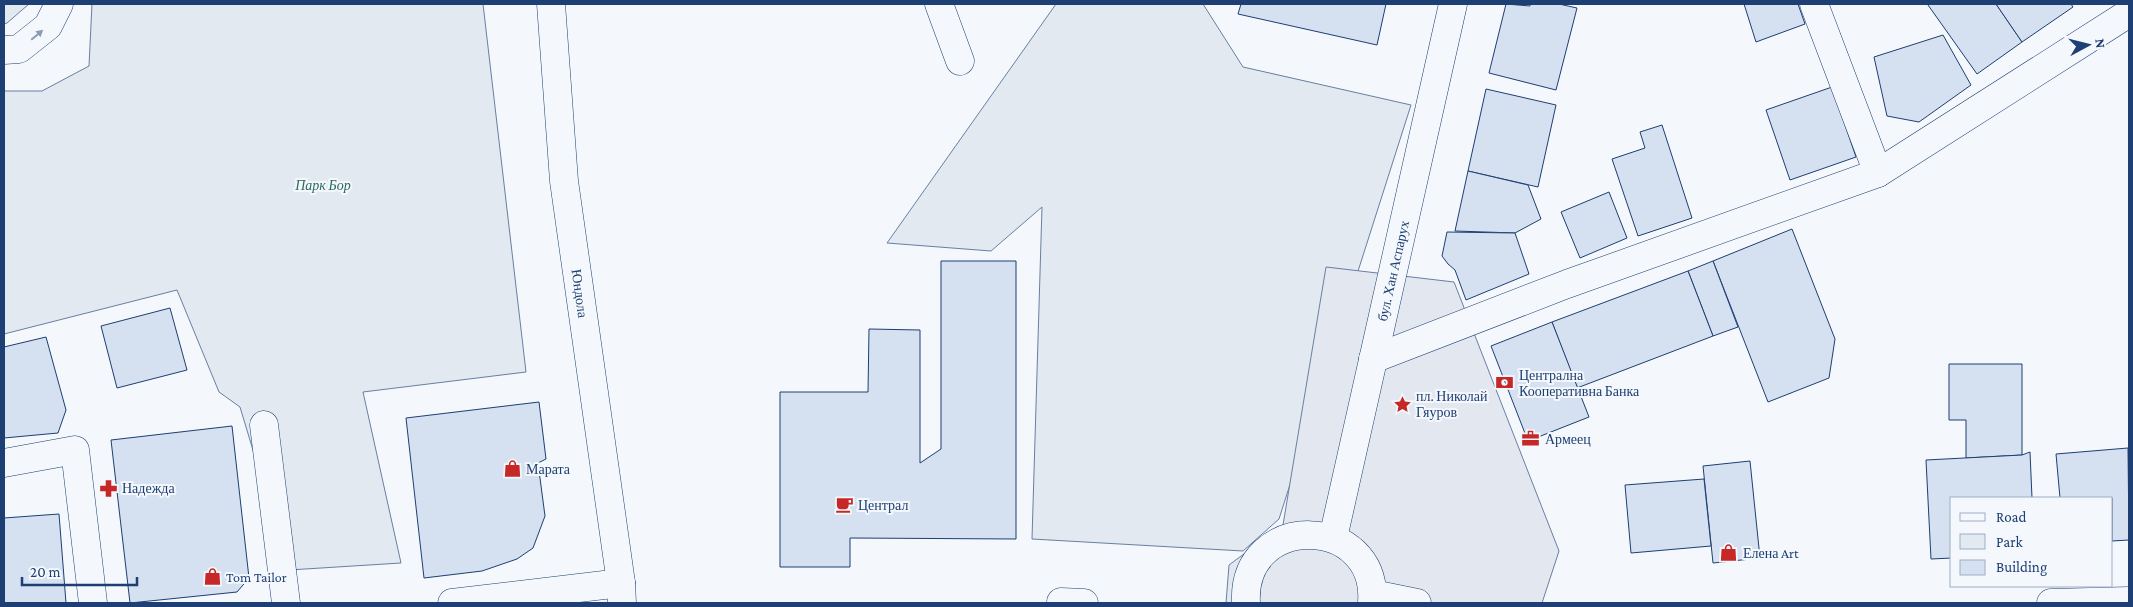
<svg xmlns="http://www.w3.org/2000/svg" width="2133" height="607" font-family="'Crimson Pro',serif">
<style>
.green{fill:#e3e9f0;stroke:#687fa3}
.parking{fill:#e3e8f0;stroke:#687fa3}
.building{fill:#d5e0f0;stroke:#1d3f73}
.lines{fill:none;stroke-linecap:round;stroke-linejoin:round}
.minor-casing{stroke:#1d3f73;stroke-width:29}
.major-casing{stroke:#1d3f73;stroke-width:29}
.minor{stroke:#f4f7fb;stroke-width:28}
.major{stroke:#f4f7fb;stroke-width:28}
.oneway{fill:#889bb7}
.labels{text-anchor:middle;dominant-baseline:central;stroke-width:4;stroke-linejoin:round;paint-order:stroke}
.park-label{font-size:14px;font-style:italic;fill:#2c6c60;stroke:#f4f7fb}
.street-label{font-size:14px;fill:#1d3f73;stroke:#f4f7fb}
.poi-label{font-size:14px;fill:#1d3f73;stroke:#f4f7fb;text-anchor:start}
</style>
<rect width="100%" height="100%" fill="#f4f7fb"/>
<!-- green -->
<g class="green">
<path d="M4,4H29L7,23L4,24Z"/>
<path d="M92,4H483L526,372L363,392L401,563L289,570L240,407L219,392L177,290L4,334V91H42L89,66Z"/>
<path d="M1056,4H1203L1243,67L1411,105L1279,519L1243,551L1032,539L1042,207L991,251L887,243Z"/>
</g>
<!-- parking -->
<path class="parking" d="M1326,267L1454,282L1559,551L1542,603H1226L1229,565L1283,525Z"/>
<!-- building -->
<g class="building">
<path d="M1241,4H1386L1377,45L1238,14Z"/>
<path d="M1506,4L1530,6V4H1559L1577,8L1556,90L1489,73Z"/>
<path d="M1744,4H1798L1805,24L1756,42Z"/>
<path d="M1930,4H1996L2022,42L1977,74L1928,5Z"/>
<path d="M1996,4H2071L2073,7L2022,42Z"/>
<path d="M1943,35L1971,85L1919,122L1887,116L1874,57Z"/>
<path d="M1832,87L1856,157L1790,180L1766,110Z"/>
<path d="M1486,89L1556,105L1538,187L1468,171Z"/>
<path d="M1662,125L1692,218L1638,236L1612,159L1645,148L1640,132Z"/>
<path d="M1468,171L1528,185L1541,219L1515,233L1455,231Z"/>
<path d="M1609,192L1627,238L1580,258L1561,212Z"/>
<path d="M1792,229L1835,339L1829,378L1768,402L1713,261Z"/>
<path d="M1447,232L1515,233L1529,274L1466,300L1455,270L1448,264L1442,256Z"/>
<path d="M941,261H1016V539L850,538V567H780V392H868L869,329L920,330V463L941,449Z"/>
<path d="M1713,261L1738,327L1713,336L1688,271Z"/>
<path d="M1688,271L1713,336L1577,388L1552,322Z"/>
<path d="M170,308L187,370L117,388L101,326Z"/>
<path d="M1552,322L1589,417L1528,441L1491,346Z"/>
<path d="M46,337L66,410L58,433L4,438V347Z"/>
<path d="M1949,364H2022V455L1966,458V420H1949Z"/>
<path d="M539,402L546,459L538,463L545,516L533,548L517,559L482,571L424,578L406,418Z"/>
<path d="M232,426L249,578L237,592L130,603L111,440Z"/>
<path d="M2128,448L2129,540L2112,541V498H2060L2056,454Z"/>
<path d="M2030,452L2032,498H1952V558L1931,559L1926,460L2022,455Z"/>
<path d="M1750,461L1760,558L1713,563L1703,466Z"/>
<path d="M1704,479L1711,546L1631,553L1625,485Z"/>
<path d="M59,514L66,603H4V518Z"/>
</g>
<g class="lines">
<defs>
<g id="minor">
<path d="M939,4L960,61"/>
<path d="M1814,4L1878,173L2129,13"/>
<path d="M4,50L19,49L48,26L59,4"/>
<path d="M1373,359L1567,284L1878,173"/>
<path d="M264,425L286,603"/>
<path d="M4,463L75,450L93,603"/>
<path id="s1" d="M1333,538L1453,4"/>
<path d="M1373,594L1417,603"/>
<path d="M1061,602L1084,603"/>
<path d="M452,603L621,583"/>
<path d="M1246,603C1241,511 1379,514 1372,603"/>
<path d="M2051,603L2129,601"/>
</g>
<g id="major">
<path id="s2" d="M551,4L564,181L621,583L622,603"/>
</g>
</defs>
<!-- minor casing -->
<use href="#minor" class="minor-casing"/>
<!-- major casing -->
<use href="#major" class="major-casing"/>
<!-- minor -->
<use href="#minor" class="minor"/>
<!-- major -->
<use href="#major" class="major"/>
</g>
<!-- one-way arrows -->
<defs><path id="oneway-solid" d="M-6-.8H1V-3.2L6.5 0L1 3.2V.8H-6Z" transform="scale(1.25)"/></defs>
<use class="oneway" href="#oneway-solid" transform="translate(37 35) rotate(-40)"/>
<!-- icons -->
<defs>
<symbol id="bank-bare" viewBox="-9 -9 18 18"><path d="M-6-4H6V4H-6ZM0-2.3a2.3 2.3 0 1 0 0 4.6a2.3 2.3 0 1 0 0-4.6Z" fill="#c62828" stroke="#f4f7fb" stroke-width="2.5" paint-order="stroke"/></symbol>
<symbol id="sight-bare" viewBox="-9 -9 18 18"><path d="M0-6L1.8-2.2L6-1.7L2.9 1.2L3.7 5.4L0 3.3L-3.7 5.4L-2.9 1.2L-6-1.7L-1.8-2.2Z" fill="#c62828" stroke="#f4f7fb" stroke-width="2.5" paint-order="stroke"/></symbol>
<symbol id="office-bare" viewBox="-9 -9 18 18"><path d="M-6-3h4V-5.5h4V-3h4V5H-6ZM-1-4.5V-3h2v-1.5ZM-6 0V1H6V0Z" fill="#c62828" stroke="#f4f7fb" stroke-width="2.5" paint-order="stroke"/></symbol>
<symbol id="shop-bare" viewBox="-9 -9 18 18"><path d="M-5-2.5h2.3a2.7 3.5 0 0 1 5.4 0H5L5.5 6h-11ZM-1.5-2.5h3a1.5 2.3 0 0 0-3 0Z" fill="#c62828" stroke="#f4f7fb" stroke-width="2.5" paint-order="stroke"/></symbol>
<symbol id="pharmacy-bare" viewBox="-9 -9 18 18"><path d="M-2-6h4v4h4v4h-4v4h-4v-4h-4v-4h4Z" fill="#c62828" stroke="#f4f7fb" stroke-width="2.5" paint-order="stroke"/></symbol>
<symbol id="cafe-bare" viewBox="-9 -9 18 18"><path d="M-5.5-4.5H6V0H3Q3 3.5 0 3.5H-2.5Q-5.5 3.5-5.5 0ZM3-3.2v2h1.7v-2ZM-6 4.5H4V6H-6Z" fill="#c62828" stroke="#f4f7fb" stroke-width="2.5" paint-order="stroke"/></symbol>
</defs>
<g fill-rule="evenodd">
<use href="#bank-bare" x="1492" y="370" width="25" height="25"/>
<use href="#sight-bare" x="1390" y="392" width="25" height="25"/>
<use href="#office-bare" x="1518" y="426" width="25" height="25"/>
<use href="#shop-bare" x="500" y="456" width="25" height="25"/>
<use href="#pharmacy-bare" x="96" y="476" width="25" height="25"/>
<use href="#cafe-bare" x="832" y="492" width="25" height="25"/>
<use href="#shop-bare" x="1716" y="540" width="25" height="25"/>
<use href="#shop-bare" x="200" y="564" width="25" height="25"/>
</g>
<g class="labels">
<!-- park labels -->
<g class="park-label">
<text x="323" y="185">Парк Бор</text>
</g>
<!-- street labels -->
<g class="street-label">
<text stroke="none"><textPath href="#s1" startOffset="274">бул. Хан Аспарух</textPath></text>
<text stroke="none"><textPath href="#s2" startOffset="291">Юндола</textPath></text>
</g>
<!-- poi labels -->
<g class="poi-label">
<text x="1519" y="375">Централна<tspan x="1519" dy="16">Кооперативна Банка</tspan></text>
<text x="1416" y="396">пл. Николай<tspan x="1416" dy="16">Гяуров</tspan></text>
<text x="1545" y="439">Армеец</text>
<text x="526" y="469">Марата</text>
<text x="122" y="488">Надежда</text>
<text x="858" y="505">Централ</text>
<text x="1743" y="553">Елена Art</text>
<text x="226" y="577">Tom Tailor</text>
</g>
</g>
<!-- border -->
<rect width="2133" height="607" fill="none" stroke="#1d3f73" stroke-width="10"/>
<!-- legend -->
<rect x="1950" y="497" width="162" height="90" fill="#f4f7fb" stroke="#9eadc5"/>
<rect x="1960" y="513" width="25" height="8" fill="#f4f7fb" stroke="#9eadc5"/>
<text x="1996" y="522" font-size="15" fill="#1d3f73">Road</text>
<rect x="1960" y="534" width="25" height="15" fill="#e3e9f0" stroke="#9eadc5"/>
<text x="1996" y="547" font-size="15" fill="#1d3f73">Park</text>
<rect x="1960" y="560" width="25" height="15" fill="#d5e0f0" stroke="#9eadc5"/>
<text x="1996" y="572" font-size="15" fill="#1d3f73">Building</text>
<!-- north arrow -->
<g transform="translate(2088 45) rotate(83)" stroke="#f4f7fb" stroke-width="4" paint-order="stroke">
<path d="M0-4L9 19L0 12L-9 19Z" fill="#1d3f73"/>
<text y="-8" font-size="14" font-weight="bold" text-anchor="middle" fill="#1d3f73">N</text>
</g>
<!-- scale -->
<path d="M22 577v8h115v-8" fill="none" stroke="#1d3f73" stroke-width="2.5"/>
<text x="30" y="577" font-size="15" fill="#1d3f73" stroke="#f4f7fb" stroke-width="4" paint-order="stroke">20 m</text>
</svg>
